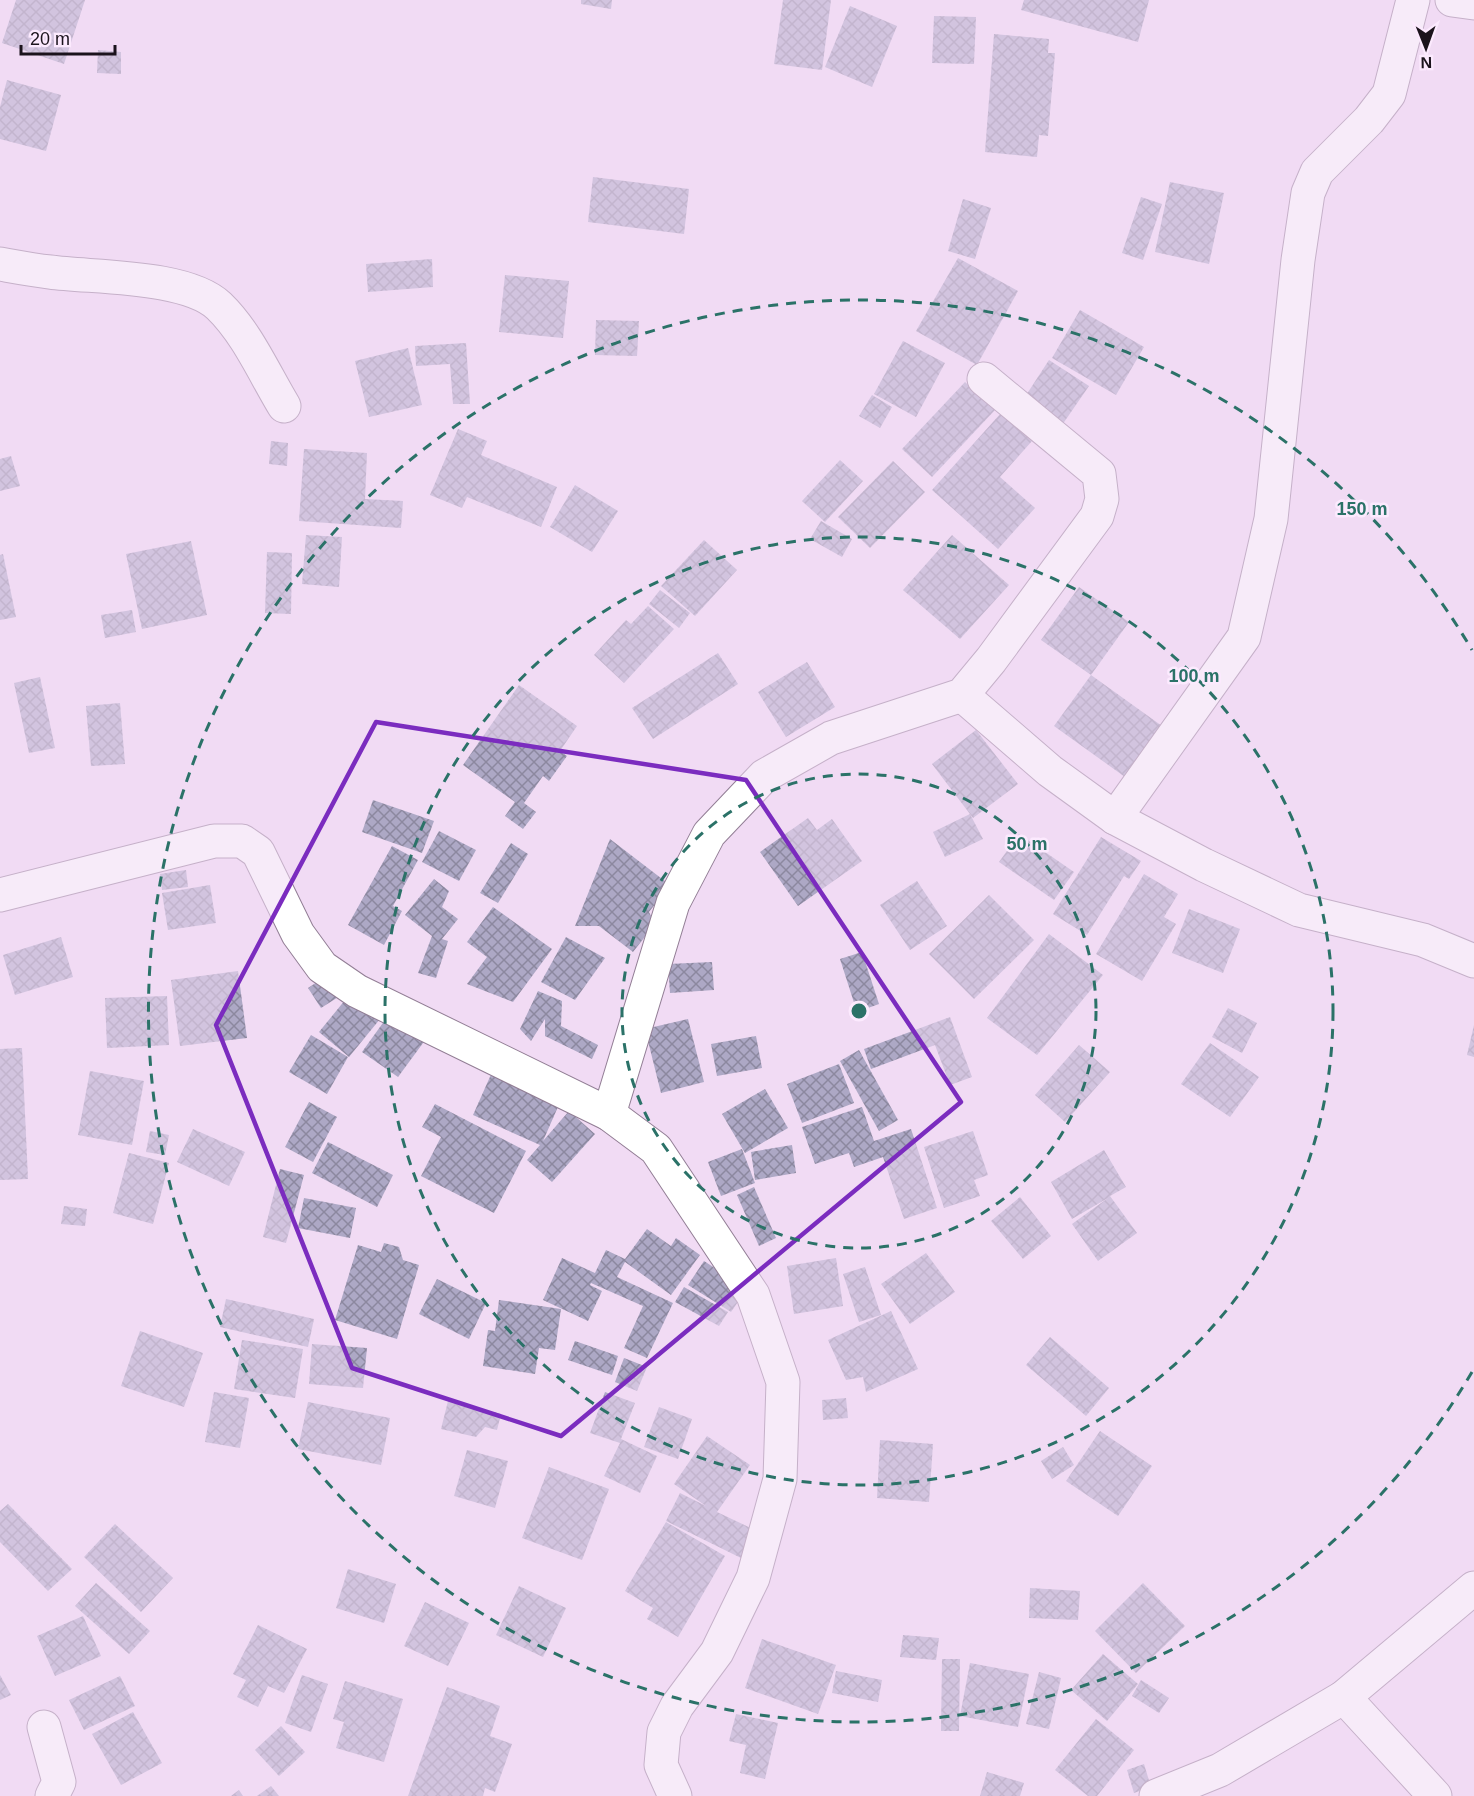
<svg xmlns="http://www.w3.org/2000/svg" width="1474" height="1796" font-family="Helvetica,sans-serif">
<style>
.building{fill:url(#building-cross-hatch)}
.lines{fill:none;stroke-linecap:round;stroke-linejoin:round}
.minor-casing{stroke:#927e95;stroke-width:35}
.minor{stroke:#fff;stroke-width:33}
.marked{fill:none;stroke:#7b2cbf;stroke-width:4.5;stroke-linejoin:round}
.ring{fill:none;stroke:#2b7268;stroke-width:3;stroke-dasharray:10 8}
.centre{fill:#2b7268;stroke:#fceafe;stroke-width:3}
.ring-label{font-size:18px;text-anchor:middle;font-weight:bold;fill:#2b7268;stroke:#fceafe;stroke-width:5;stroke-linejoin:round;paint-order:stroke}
</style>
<defs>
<pattern id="building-cross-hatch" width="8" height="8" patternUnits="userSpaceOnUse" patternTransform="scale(1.5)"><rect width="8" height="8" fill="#ada8c5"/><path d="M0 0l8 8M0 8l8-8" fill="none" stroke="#8c889f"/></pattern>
</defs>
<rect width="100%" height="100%" fill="#f1dbf4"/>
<!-- building -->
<g class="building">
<path d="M16,0H85L64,64L2,43Z"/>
<path d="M581,0H612L611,9L581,4Z"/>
<path d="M783,0H831L822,70L774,64Z"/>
<path d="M1024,0H1149L1138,42L1021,10Z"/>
<path d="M850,6L897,26L872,87L825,67Z"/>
<path d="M934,16L976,17L974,64L932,63Z"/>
<path d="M994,34L1049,39L1048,53H1055L1048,136L1039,135L1037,157L985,152Z"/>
<path d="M98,50L121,52V74L97,73Z"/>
<path d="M7,80L61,95L46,151L0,139V107Z"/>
<path d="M593,177L689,189L684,234L588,222Z"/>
<path d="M1170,182L1224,193L1209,264L1155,252Z"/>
<path d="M1141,197L1162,204L1143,260L1122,253Z"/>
<path d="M963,199L991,208L975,259L948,251Z"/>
<path d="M958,258L1018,291L977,365L916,331Z"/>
<path d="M432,259L433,287L368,292L366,264Z"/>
<path d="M505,275L569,281L563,338L499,332Z"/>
<path d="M1080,310L1144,347L1116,395L1052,358Z"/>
<path d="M596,320L639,321L637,356L595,355Z"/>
<path d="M903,341L945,363L916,417L874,394Z"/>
<path d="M466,343L470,404H453L450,364L416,366L415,346Z"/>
<path d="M408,348L422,405L369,417L355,361Z"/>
<path d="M1049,360L1089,386L1060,428L1021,403Z"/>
<path d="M965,382L995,410L932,477L902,449Z"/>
<path d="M872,395L892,407L880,428L859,416Z"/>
<path d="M1001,413L1032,441L1000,477L1035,508L998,549L932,490Z"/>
<path d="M458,429L487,441L481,455L557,487L541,527L467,497L462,508L430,495Z"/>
<path d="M271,441L288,443L287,466L269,464Z"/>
<path d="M304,449L367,453L365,499L403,501L401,528L299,521Z"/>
<path d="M11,456L20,486L0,491V459Z"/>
<path d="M840,460L863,481L825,522L802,501Z"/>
<path d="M893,461L925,492L870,548L838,517Z"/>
<path d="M575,485L618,511L592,552L550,527Z"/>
<path d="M821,521L852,539L842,557L810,539Z"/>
<path d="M306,535L342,537L339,587L302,584Z"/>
<path d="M952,535L1009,585L960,639L903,590Z"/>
<path d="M704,540L737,570L695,616L661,586Z"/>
<path d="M191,541L207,615L142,629L126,554Z"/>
<path d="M267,552L292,553L291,614L265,613Z"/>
<path d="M3,554L16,617L0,620V555Z"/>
<path d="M1079,587L1129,622L1091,675L1041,640Z"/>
<path d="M660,590L690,613L679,628L649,604Z"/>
<path d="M648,606L674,629L624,683L594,655L626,620L631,624Z"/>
<path d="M132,610L136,632L105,638L101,615Z"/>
<path d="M718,653L738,684L653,739L632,708Z"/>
<path d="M807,662L835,707L786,737L758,692Z"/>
<path d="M1091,675L1162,726L1125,777L1054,726Z"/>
<path d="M40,677L55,748L29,753L14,683Z"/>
<path d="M519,685L577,726L560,751L567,756L549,781L543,776L524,803L536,812L523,829L505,816L515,802L463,765Z"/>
<path d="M120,703L125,764L91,766L86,706Z"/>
<path d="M976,730L1018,784L973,818L932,764Z"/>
<path d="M373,800L434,821L422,853L362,832Z"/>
<path d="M970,814L983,839L945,857L933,832Z"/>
<path d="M808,818L817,830L832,819L862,861L798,906L760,852Z"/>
<path d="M439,831L476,850L459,881L422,862Z"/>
<path d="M1019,834L1074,872L1054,900L999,862Z"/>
<path d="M1101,837L1141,861L1129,879L1124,876L1087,935L1053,914Z"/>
<path d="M610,839L670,885L649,912L655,924L633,952L599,926H575Z"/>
<path d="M511,843L528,854L498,903L480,893Z"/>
<path d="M392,846L418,860L393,906L402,911L384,945L348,925Z"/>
<path d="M186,870L188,887L162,890L160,874Z"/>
<path d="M1144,874L1178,894L1164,917L1176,924L1142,981L1096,954Z"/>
<path d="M434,879L449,891L442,907L458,919L442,939L448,941L436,978L418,973L432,936L405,915Z"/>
<path d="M917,881L947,926L910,950L880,905Z"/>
<path d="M210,885L216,923L168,930L162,893Z"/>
<path d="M989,895L1034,940L974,999L929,954Z"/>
<path d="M493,907L552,949L513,1002L467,984L487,957L467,942Z"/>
<path d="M1189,909L1240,929L1223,973L1172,953Z"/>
<path d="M1049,934L1103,975L1037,1055L987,1018Z"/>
<path d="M61,937L73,977L15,995L3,955Z"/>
<path d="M566,937L605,958L575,1000L541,982Z"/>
<path d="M862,952L879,1004L857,1012L840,959Z"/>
<path d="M712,962L714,990L670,993L668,964Z"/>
<path d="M238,971L247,1038L180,1046L171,980Z"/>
<path d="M329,974L343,994L321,1008L308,988Z"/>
<path d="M538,991L562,1001L561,1026L598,1045L592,1059L545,1036V1019L531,1041L520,1029Z"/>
<path d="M350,994L380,1019L349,1057L319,1032Z"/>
<path d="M167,996L169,1045L107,1048L105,998Z"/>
<path d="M1228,1008L1257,1023L1242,1053L1212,1037Z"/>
<path d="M390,1013L426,1039L398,1077L362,1052Z"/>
<path d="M950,1017L972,1077L950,1085L935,1045L871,1069L864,1049Z"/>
<path d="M688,1019L704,1082L661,1093L645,1029Z"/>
<path d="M1474,1025V1057L1467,1055Z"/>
<path d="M311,1035L348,1057L327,1094L289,1072Z"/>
<path d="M756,1036L762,1068L717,1076L711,1044Z"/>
<path d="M1210,1043L1259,1077L1230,1117L1181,1084Z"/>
<path d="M1079,1045L1110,1072L1065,1122L1035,1095Z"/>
<path d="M22,1048L28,1179L0,1180V1049Z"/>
<path d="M859,1050L898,1120L879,1131L840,1061Z"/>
<path d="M839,1064L854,1103L802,1123L787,1084Z"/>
<path d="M493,1070L561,1100L543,1141L569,1111L595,1134L552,1182L527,1160L540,1145L473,1115Z"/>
<path d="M90,1071L144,1081L132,1145L78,1135Z"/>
<path d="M765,1089L788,1128L745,1153L722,1114Z"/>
<path d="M309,1102L337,1117L313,1162L285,1147Z"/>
<path d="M435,1104L526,1151L494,1213L421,1176L441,1137L422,1127Z"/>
<path d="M862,1107L874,1141L911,1129L937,1208L904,1219L883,1157L854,1167L849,1153L815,1164L802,1127Z"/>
<path d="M193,1129L245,1152L229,1186L177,1162Z"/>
<path d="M150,1131L169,1135L165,1155L146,1152Z"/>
<path d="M973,1131L988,1175L974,1180L980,1196L944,1208L924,1147Z"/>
<path d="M328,1142L393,1175L377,1207L312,1173Z"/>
<path d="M792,1145L796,1173L755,1180L751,1152Z"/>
<path d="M742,1149L755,1183L721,1196L708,1162Z"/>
<path d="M1104,1150L1126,1187L1110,1196L1137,1233L1098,1261L1072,1224L1108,1198L1072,1219L1051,1182Z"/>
<path d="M129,1153L169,1163L153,1224L113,1213Z"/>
<path d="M280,1169L304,1175L286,1243L263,1237Z"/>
<path d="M754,1187L776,1238L759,1246L737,1195Z"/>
<path d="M1020,1197L1051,1236L1023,1259L991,1221Z"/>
<path d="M304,1198L356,1208L350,1238L298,1228Z"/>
<path d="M64,1206L87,1209L85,1226L61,1224Z"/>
<path d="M647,1229L671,1246L676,1238L700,1255L671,1295L625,1262L617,1277L673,1303L647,1358L624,1348L643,1306L591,1283L590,1285L602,1291L588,1321L543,1300L562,1258L595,1273L606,1250L625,1259Z"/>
<path d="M384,1243L399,1247L403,1260L419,1265L397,1339L335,1320L358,1245L381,1252Z"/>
<path d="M926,1253L955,1292L910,1324L881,1284Z"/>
<path d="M836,1258L843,1306L794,1314L787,1266Z"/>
<path d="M704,1261L747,1289L731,1312L688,1285Z"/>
<path d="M865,1267L881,1315L859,1322L843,1274Z"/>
<path d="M437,1279L486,1303L469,1339L419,1314Z"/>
<path d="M684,1287L728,1312L719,1326L675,1302Z"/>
<path d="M226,1299L314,1319L308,1347L220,1327Z"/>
<path d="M499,1300L561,1309L555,1350L539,1348L535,1374L483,1366L488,1330L495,1331Z"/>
<path d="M891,1311L918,1369L866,1392L863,1377L846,1380L828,1340Z"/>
<path d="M140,1331L203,1353L184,1407L121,1386Z"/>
<path d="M1050,1337L1109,1388L1086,1416L1026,1365Z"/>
<path d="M242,1340L303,1349L295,1398L234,1389Z"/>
<path d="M575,1341L618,1356L612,1375L568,1360Z"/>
<path d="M312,1344L367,1348L363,1388L309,1384Z"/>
<path d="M624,1358L647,1367L637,1391L615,1382Z"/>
<path d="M214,1392L249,1398L240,1448L205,1442Z"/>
<path d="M605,1392L635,1403L621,1439L657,1456L640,1493L604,1476L620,1443L590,1433Z"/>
<path d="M846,1398L848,1418L823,1420L822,1400Z"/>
<path d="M448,1401L501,1414L497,1430L485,1427L476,1437L441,1429Z"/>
<path d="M308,1402L390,1418L381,1465L298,1449Z"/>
<path d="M659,1407L692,1419L678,1459L644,1447Z"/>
<path d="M1100,1431L1152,1466L1118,1516L1066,1481Z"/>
<path d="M707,1436L750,1465L717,1512L755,1530L741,1558L666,1521L680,1493L706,1506L674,1484Z"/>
<path d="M880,1440L933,1444L929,1502L877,1498Z"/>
<path d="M1063,1447L1074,1465L1052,1479L1041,1461Z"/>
<path d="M467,1450L508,1461L495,1508L454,1496Z"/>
<path d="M549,1467L609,1489L582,1560L522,1538Z"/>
<path d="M8,1504L72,1569L48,1591L0,1542V1511Z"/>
<path d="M666,1522L725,1556L678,1637L647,1619L653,1608L625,1591Z"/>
<path d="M115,1524L173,1578L141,1612L84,1557Z"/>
<path d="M348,1569L396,1584L384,1623L336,1608Z"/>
<path d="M96,1583L150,1631L129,1654L75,1606Z"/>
<path d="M1143,1583L1185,1626L1136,1673L1095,1631Z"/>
<path d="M519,1586L566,1608L543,1657L496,1635Z"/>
<path d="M1030,1588L1080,1591L1078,1620L1029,1618Z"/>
<path d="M425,1602L469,1623L448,1666L404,1646Z"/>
<path d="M83,1616L101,1656L55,1676L37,1636Z"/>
<path d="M258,1625L307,1649L284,1693L268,1686L258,1707L237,1697L246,1680L233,1674Z"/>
<path d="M903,1635L939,1638L936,1660L900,1657Z"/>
<path d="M762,1639L836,1665L818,1714L745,1688Z"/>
<path d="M1103,1654L1138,1684L1107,1721L1071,1690Z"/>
<path d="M942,1659H960L959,1731H941Z"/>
<path d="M970,1663L1029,1674L1018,1727L960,1716Z"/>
<path d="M836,1671L882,1680L878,1702L832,1693Z"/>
<path d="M1039,1672L1061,1678L1049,1729L1026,1724Z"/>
<path d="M0,1675L11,1695L0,1700Z"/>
<path d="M302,1675L328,1684L311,1732L285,1723Z"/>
<path d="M120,1676L135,1706L84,1730L69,1700Z"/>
<path d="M1141,1680L1169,1698L1159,1713L1132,1696Z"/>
<path d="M345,1681L403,1699L384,1762L336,1748L344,1722L333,1719Z"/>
<path d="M447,1687L500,1706L490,1736L512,1744L495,1792L485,1788L483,1796H408Z"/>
<path d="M133,1712L162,1763L121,1785L92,1734Z"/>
<path d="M736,1714L778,1723L765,1779L740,1773L746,1745L729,1741Z"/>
<path d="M1096,1719L1134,1750L1097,1796H1088L1055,1770Z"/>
<path d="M281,1726L305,1752L279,1776L255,1750Z"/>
<path d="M1144,1764L1151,1787L1134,1793L1127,1770Z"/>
<path d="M987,1772L1024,1783L1020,1796H980Z"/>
<path d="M271,1786L279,1796H257Z"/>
<path d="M239,1790L243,1796H231Z"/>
</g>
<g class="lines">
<defs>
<g id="minor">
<path d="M1452,0L1474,3"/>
<path d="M0,264C17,267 33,270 50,272C94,278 186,275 219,306C247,333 264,373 284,406"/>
<path d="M962,695L1050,771L1115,818L1204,865L1299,910L1423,940L1474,961"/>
<path d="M1115,818L1244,637L1271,519L1298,260L1308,193L1317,172L1369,120L1389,94L1413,0"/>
<path d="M0,895L214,841H242L258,852L298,934L322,967L357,991L609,1114L656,1149L753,1295L783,1382L780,1479L753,1578L717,1652L677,1706L664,1732L661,1765L675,1796"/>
<path d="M609,1114L673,903L709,834L764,776L831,738L962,695L991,660L1097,516L1102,499L1099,474L984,379"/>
<path d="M1344,1697L1435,1796"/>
<path d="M44,1727L59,1782L52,1796"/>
<path d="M1156,1796L1220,1770L1344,1697L1474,1588"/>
</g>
</defs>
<!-- minor casing -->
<use href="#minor" class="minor-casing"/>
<!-- minor -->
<use href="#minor" class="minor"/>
</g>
<!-- marked area -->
<path d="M0 0H1474V1796H0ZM376,722L746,780L961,1102L561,1436L352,1368L216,1025Z" fill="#f1dbf4" fill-opacity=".55" fill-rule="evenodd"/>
<path class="marked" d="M376,722L746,780L961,1102L561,1436L352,1368L216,1025Z"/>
<!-- distance rings -->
<g class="ring">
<circle cx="859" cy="1011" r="237"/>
<circle cx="859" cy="1011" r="474"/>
<path d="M1472 1372A711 711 0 1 1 1472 650"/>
</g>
<circle cx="859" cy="1011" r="9" class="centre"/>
<g class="ring-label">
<text x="1362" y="515">150 m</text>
<text x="1194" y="682">100 m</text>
<text x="1027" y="850">50 m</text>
</g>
<!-- north arrow -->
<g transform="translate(1426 48) rotate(179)" stroke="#fceafe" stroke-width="4.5" paint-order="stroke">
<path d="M0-4.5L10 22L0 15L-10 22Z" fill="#1b131c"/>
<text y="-9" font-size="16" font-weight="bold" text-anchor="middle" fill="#1b131c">N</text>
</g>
<!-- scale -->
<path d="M21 45v9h94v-9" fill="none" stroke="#1b131c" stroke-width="3"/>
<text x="30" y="45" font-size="18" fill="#1b131c" stroke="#fceafe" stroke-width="4.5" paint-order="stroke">20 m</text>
</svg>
